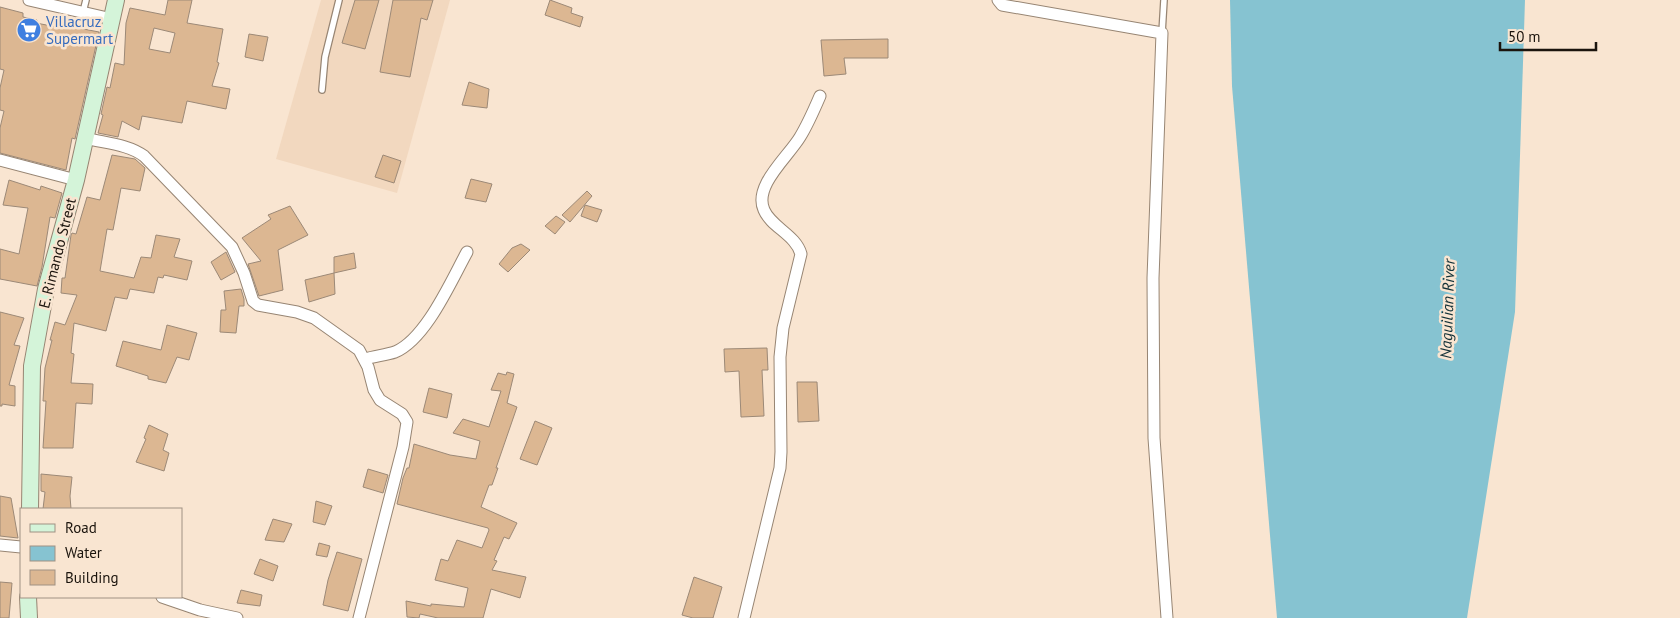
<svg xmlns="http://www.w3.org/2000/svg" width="1680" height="618" font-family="'PT Sans',sans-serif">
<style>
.built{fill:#f2d8bf}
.water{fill:#86c3d1}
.building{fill:#dcb792;stroke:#9c8977;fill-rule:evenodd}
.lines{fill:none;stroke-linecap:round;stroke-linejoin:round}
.lane-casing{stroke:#978573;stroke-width:8}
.street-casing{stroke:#978573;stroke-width:13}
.secondary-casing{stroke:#978573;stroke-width:18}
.lane{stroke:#fff;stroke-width:5.5}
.street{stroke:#fff;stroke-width:11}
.secondary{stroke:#d4f4d9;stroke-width:16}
.labels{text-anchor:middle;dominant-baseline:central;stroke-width:5;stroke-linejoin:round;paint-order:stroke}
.shop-label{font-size:15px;fill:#366cbe;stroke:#f9e5d1;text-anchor:start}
.street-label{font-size:15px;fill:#1b140d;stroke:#f9e5d1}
.water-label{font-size:16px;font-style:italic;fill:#123137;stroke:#f9e5d1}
</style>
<rect width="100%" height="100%" fill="#f9e5d1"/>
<!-- built -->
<path class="built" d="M321,0H450L397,193L276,159Z"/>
<!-- water -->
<path class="water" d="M1230,0H1525L1515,312L1467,618H1277L1232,86Z"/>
<!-- building -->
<g class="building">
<path d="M168,0H192L187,23L223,29L217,62L219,63L212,86L230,89L226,109L187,101L182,123L142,116L139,130L122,121L118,137L98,133L103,115L101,114L107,87L110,88L115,63L124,65L126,23L130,8L165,15ZM154,28L175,33L170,53L149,49Z"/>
<path d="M355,0H379L365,49L342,43Z"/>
<path d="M393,0H433L427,20L421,18L410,77L380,72Z"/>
<path d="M550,0L572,8L571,13L583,17L580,27L545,15Z"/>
<path d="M0,7L23,13V17L37,20L36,23L67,29L68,26L99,32L75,139L72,138L66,170L0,153V128L4,111L0,110V88L4,70L0,69Z"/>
<path d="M249,34L268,37L263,61L245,57Z"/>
<path d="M888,39V58H844L846,74L824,76L821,40Z"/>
<path d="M469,82L489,89L487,108L462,105Z"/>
<path d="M112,155L135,159L145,168L140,191L121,188L113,230L107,229L100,271L134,278L141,257L151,258L156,235L180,239L174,257L192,261L187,280L164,275L163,278L158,277L154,293L130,289L127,299L115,297L106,331L74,323L71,353L74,354L71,383L93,384L92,404L76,403L73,448H43L46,401H43L45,368L52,340H50L55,322L65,325L77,295L61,293L62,278H65L71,235L72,233L76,234L87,197L100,200Z"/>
<path d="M383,155L401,161L394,183L375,177Z"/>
<path d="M471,179L492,184L486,202L465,198Z"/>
<path d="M9,180L40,190L41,186L62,193L55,218L50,217L42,267L37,286L0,279V249L19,254L28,208L3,205Z"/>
<path d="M587,191L592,196L570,222L562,215Z"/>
<path d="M585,205L602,210L597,222L581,216Z"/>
<path d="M290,206L308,235L278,250L283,290L259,296L248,264L261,261L242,238L271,219L268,215Z"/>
<path d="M556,216L565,222L555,234L545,226Z"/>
<path d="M521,244L530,250L508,272L499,264L512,248Z"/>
<path d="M226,252L235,272L221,280L211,262Z"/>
<path d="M354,253L356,268L334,273V257Z"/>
<path d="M334,273L335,294L309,302L305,280Z"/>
<path d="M241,289L244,299V306H239L236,333L220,332L221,310H226L224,291Z"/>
<path d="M0,312L24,318L14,345L20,346L9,385L15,386V406L2,404V406H0Z"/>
<path d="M167,325L197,333L189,360L177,357L166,383L148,379V376L116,366L123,341L161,350Z"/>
<path d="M767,348L768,370H762L764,416L741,417L739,371L725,372L724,349Z"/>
<path d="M507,372L514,374L507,403L517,407L496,468H498L492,485H489L481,507L517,523L509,539L504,537L494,560L497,561L492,570L526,577L520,598L491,589L483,618H438L420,614L419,618L407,617L406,601L431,606V604L464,607L468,588L435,580L441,559L448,561L457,540L482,548L489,530L488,528L397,504L403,478L407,468H409L414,444L450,455L476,459L480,441L453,433L463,419L489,427L501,391L491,390L498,373L506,375Z"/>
<path d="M797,382H817L819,421L798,422Z"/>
<path d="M429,388L452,394L447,418L423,412Z"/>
<path d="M535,421L552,428L537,465L520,459Z"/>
<path d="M149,425L168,434L163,450L169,453L164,471L136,462L146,439L144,438Z"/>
<path d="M368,469L388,475L383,493L363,487Z"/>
<path d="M41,474L72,477L70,496L71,509H43L45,492L41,491Z"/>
<path d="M0,496L11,498L18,538L0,536Z"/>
<path d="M316,501L332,506L325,525L313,522Z"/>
<path d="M273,519L292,524L284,542L265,540Z"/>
<path d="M319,543L330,546L327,557L316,555Z"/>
<path d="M337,552L362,559L348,611L323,605L328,580Z"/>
<path d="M260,559L278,566L273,581L254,574Z"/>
<path d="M694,577L722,587L713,618H693L682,615Z"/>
<path d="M0,582L12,583L9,618H0Z"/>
<path d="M241,590L262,595L260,606L237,603Z"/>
</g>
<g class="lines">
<defs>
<g id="lane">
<path d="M83,12L86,0"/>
<path d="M1162,33L1164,0"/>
<path d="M322,90L325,57L339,0"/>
</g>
<g id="street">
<path d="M29,0L112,19"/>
<path d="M998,0L1002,5L1162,33L1153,278L1154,438L1167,618"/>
<path d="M85,138C104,143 128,144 144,156L232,247L244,273L253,301L258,305L297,312L314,318L359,350L368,367L374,390L380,400L402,414L407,422L403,447L359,618"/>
<path d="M0,160L76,180"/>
<path d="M365,359C375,356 386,355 395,352C426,339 451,281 467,252"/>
<path d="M0,545L21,547"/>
<path d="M162,597L200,610L237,618"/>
<path d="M744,618L780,468L781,452L780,357L783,328L801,254C796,235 771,227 764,210C753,186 788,157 800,137C808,124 814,110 820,96"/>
</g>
<g id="secondary">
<path d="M30,509L32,366L46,289L76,180L116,0"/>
<path d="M28,597L29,618"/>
</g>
</defs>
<!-- lane casing -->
<use href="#lane" class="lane-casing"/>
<!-- street casing -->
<use href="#street" class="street-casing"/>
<!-- secondary casing -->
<use href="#secondary" class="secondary-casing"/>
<!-- lane -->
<use href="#lane" class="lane"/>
<!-- street -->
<use href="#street" class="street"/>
<!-- secondary -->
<use href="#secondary" class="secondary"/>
</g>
<!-- icons -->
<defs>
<symbol id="supermarket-disc" viewBox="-11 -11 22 22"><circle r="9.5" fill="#3f7fe0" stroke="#f9e5d1"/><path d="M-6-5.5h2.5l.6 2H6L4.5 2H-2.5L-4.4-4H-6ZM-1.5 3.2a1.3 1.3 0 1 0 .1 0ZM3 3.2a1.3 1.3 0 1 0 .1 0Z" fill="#fff"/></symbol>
</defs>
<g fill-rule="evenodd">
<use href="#supermarket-disc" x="15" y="16" width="28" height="28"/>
</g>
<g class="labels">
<!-- shop labels -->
<g class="shop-label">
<text x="46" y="21">Villacruz<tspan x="46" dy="17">Supermart</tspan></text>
</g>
<!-- street labels -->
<g class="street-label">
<text transform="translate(57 253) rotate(-76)">E. Rimando Street</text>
</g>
<!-- water labels -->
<g class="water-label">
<text transform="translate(1447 309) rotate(-88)">Naguilian River</text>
</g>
</g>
<!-- legend -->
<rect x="20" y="508" width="162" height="90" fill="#f9e5d1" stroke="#a09183"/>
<rect x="30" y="524" width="25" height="8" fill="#d4f4d9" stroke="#a09183"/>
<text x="65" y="533" font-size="15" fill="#1b140d">Road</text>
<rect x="30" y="546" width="25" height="15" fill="#86c3d1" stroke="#a09183"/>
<text x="65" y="558" font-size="15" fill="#1b140d">Water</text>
<rect x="30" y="570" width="25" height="15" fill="#dcb792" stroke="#a09183"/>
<text x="65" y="583" font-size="15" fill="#1b140d">Building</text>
<!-- scale -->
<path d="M1500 42v8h96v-8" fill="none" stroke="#1b140d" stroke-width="2.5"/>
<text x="1508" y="42" font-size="15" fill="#1b140d" stroke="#f9e5d1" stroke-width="4" paint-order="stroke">50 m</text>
</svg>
